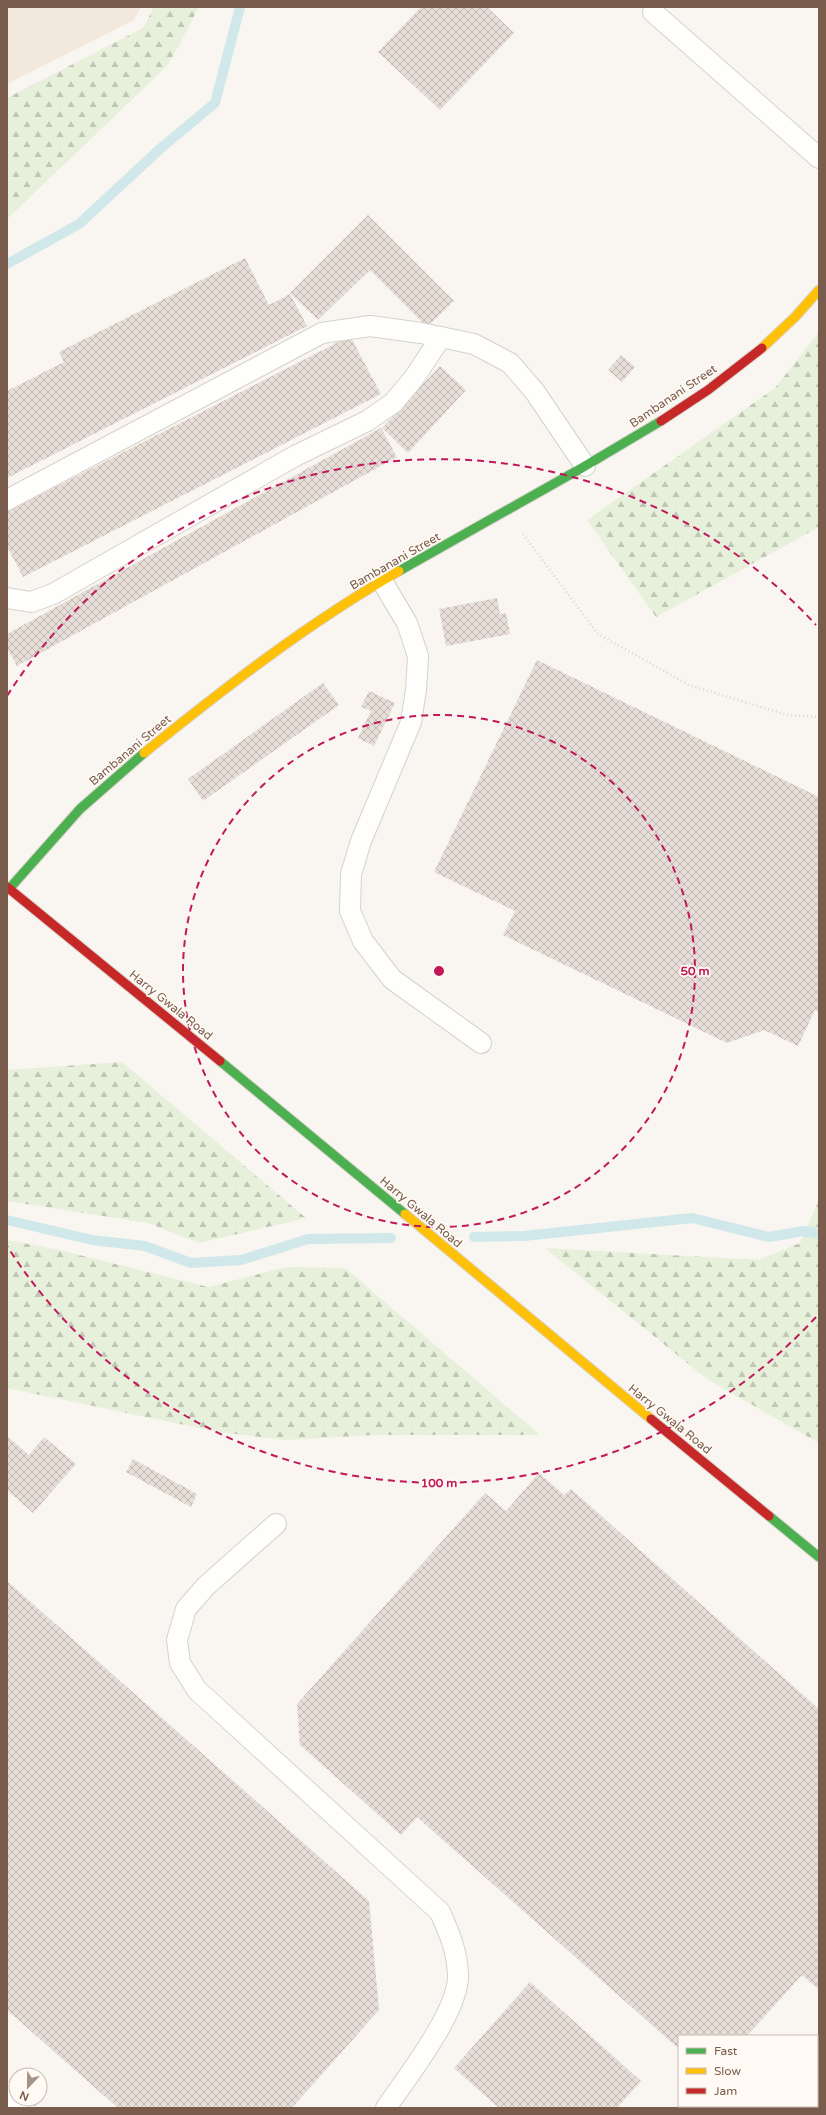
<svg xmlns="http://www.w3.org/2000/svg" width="826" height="2115" font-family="'Varela Round',sans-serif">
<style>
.residential{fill:#f2e8de}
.forest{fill:url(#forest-firs)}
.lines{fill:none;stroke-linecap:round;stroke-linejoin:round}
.stream{stroke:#d0e8ea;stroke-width:10}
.building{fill:url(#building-cross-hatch)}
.lane-casing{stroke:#d7d1cb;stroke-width:22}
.fast-casing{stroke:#d9d2cb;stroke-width:11}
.slow-casing{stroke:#d9d2cb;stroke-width:11}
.jam-casing{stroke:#d9d2cb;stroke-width:11}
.path{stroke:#dcd5d0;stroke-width:2.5;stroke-dasharray:1 3;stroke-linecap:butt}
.lane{stroke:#fefefd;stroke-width:20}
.fast{stroke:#4caf50;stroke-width:9}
.slow{stroke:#ffc107;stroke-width:9}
.jam{stroke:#c62828;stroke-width:9}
.ring{fill:none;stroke:#c2185b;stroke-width:2;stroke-dasharray:7 5}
.labels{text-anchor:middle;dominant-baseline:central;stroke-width:3.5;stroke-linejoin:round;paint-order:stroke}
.street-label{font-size:12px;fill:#7a5c4d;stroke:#fffaf3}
.centre{fill:#c2185b;stroke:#fffaf3;stroke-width:2}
.ring-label{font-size:12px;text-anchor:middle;font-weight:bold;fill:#c2185b;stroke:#fffaf3;stroke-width:3.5;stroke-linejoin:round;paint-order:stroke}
</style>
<defs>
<pattern id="forest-firs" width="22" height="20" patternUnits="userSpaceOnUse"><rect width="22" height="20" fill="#e7f0db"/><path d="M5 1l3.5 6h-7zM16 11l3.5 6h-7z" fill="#c0c6b4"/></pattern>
<pattern id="building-cross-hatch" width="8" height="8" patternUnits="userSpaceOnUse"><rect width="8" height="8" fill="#e6ded7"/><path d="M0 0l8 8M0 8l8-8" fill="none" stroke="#bfb7b1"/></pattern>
</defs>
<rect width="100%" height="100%" fill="#f9f5f0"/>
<!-- residential -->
<path class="residential" d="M7,7H141L134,20L7,84Z"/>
<!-- forest -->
<g class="forest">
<path d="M154,7H199L168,65L7,219V98L143,28Z"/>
<path d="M819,332V527L656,617L587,520L775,388Z"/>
<path d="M122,1062L306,1218L199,1243L148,1223L7,1201V1070Z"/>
<path d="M819,1200V1443L707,1379L545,1248L759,1260L800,1243Z"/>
<path d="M7,1240L55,1249L208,1287L286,1267L345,1268L540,1435H373L285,1440L218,1432L7,1388Z"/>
</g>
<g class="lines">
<!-- stream -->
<g class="stream">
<path d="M7,264L79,224L161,148L215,103L240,7"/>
<path d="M7,1220L92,1240L145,1246L191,1263L241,1260L308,1239L391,1238"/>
<path d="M474,1237L524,1236L692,1218L769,1237L804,1231L819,1234"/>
</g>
</g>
<!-- building -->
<g class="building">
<path d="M421,7H487L514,33L440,110L378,52Z"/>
<path d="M368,215L454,301L427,327L370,270L318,320L290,293Z"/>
<path d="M245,258L269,305L290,294L307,326L7,478V391L64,362L59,352Z"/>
<path d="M350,336L381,394L23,577L9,550L7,551V512Z"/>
<path d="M621,355L635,367L622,382L608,370Z"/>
<path d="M440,366L466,390L408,453L382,428Z"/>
<path d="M381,428L397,457L17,666L7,648V634Z"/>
<path d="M497,598L500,614L506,613L510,634L446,646L439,609Z"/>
<path d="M537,660L819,797V1013L815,1010L798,1046L764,1030L727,1043L503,935L515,911L434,872Z"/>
<path d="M323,683L339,705L203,801L188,779Z"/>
<path d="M369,691L395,703L374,746L358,738L371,711L361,707Z"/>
<path d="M7,1436L29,1455L44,1437L76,1464L33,1513L7,1490Z"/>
<path d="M133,1459L197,1494L191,1507L126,1472Z"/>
<path d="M539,1473L564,1495L571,1489L819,1709V1990L802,1975L747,2036H679V2049L417,1817L401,1835L300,1745L297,1704L485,1493L506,1511Z"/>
<path d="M7,1581L369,1901L379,2010L292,2108H118L7,2010Z"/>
<path d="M530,1982L641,2081L617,2108H499L454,2068Z"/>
</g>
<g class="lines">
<defs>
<g id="lane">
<path d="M653,12L819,158"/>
<path d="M7,500L322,333L370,326L421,333L474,344L510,363L535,392L585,466"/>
<path d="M382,581L407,623L418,656L416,690L411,722L361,841L351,874L350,911L363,941L392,979L481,1043"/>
<path d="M7,598L31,602L53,594L295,456L367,421L393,403L414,378L441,337"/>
<path d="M276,1524L206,1586L186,1609L177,1640L180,1663L197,1690L440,1912C449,1932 457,1951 458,1974C460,2010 407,2077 386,2108"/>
<path d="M7,2092L25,2108"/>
</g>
<g id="fast">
<path d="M399,571L580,469L661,421"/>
<path d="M9,889L80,809L144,753"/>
<path d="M220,1061L405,1214"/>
<path d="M769,1516L819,1557"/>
</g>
<g id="slow">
<path d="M762,348L795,317L819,290"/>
<path d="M144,753C226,687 308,623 399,571"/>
<path d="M405,1214L651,1419"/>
</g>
<g id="jam">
<path d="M661,421L708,390L762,348"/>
<path d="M7,887L220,1061"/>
<path d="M651,1419L769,1516"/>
</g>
</defs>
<!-- lane casing -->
<use href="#lane" class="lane-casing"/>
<!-- fast casing -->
<use href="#fast" class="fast-casing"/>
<!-- slow casing -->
<use href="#slow" class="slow-casing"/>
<!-- jam casing -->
<use href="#jam" class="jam-casing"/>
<!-- path -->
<path class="path" d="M523,534L598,634L689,685L787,715L819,717"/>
<!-- lane -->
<use href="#lane" class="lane"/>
<!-- fast -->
<use href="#fast" class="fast"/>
<!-- slow -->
<use href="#slow" class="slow"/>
<!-- jam -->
<use href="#jam" class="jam"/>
</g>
<!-- distance rings -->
<g class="ring">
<circle cx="439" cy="971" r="256"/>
<path d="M816 1317A512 512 0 0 1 7 1246M7 696A512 512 0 0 1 816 625"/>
</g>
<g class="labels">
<!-- street labels -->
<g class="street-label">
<text transform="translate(673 396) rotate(-34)">Bambanani Street</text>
<text transform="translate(395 561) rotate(-30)">Bambanani Street</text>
<text transform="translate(130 750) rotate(-40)">Bambanani Street</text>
<text transform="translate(171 1005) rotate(39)">Harry Gwala Road</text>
<text transform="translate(421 1212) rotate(40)">Harry Gwala Road</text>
<text transform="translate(670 1419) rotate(39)">Harry Gwala Road</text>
</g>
</g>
<circle cx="439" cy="971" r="6" class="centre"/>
<g class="ring-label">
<text x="695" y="975">50 m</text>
<text x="439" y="1487">100 m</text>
</g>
<!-- border -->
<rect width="826" height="2115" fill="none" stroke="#7a5c4d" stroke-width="16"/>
<!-- legend -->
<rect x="678" y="2035" width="140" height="72" fill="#fffaf3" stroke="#cabbb1"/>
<rect x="686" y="2048" width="20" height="6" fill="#4caf50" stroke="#cabbb1"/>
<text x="714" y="2055" font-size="12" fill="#7a5c4d">Fast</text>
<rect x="686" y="2068" width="20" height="6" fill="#ffc107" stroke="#cabbb1"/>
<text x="714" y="2075" font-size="12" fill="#7a5c4d">Slow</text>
<rect x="686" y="2088" width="20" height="6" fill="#c62828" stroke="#cabbb1"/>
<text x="714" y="2095" font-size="12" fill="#7a5c4d">Jam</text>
<!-- north arrow -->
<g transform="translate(28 2087) rotate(202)"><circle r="19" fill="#fffaf3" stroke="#cabbb1"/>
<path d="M0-3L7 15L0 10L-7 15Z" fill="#a69286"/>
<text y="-6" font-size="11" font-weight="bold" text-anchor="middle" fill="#7a5c4d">N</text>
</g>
</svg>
